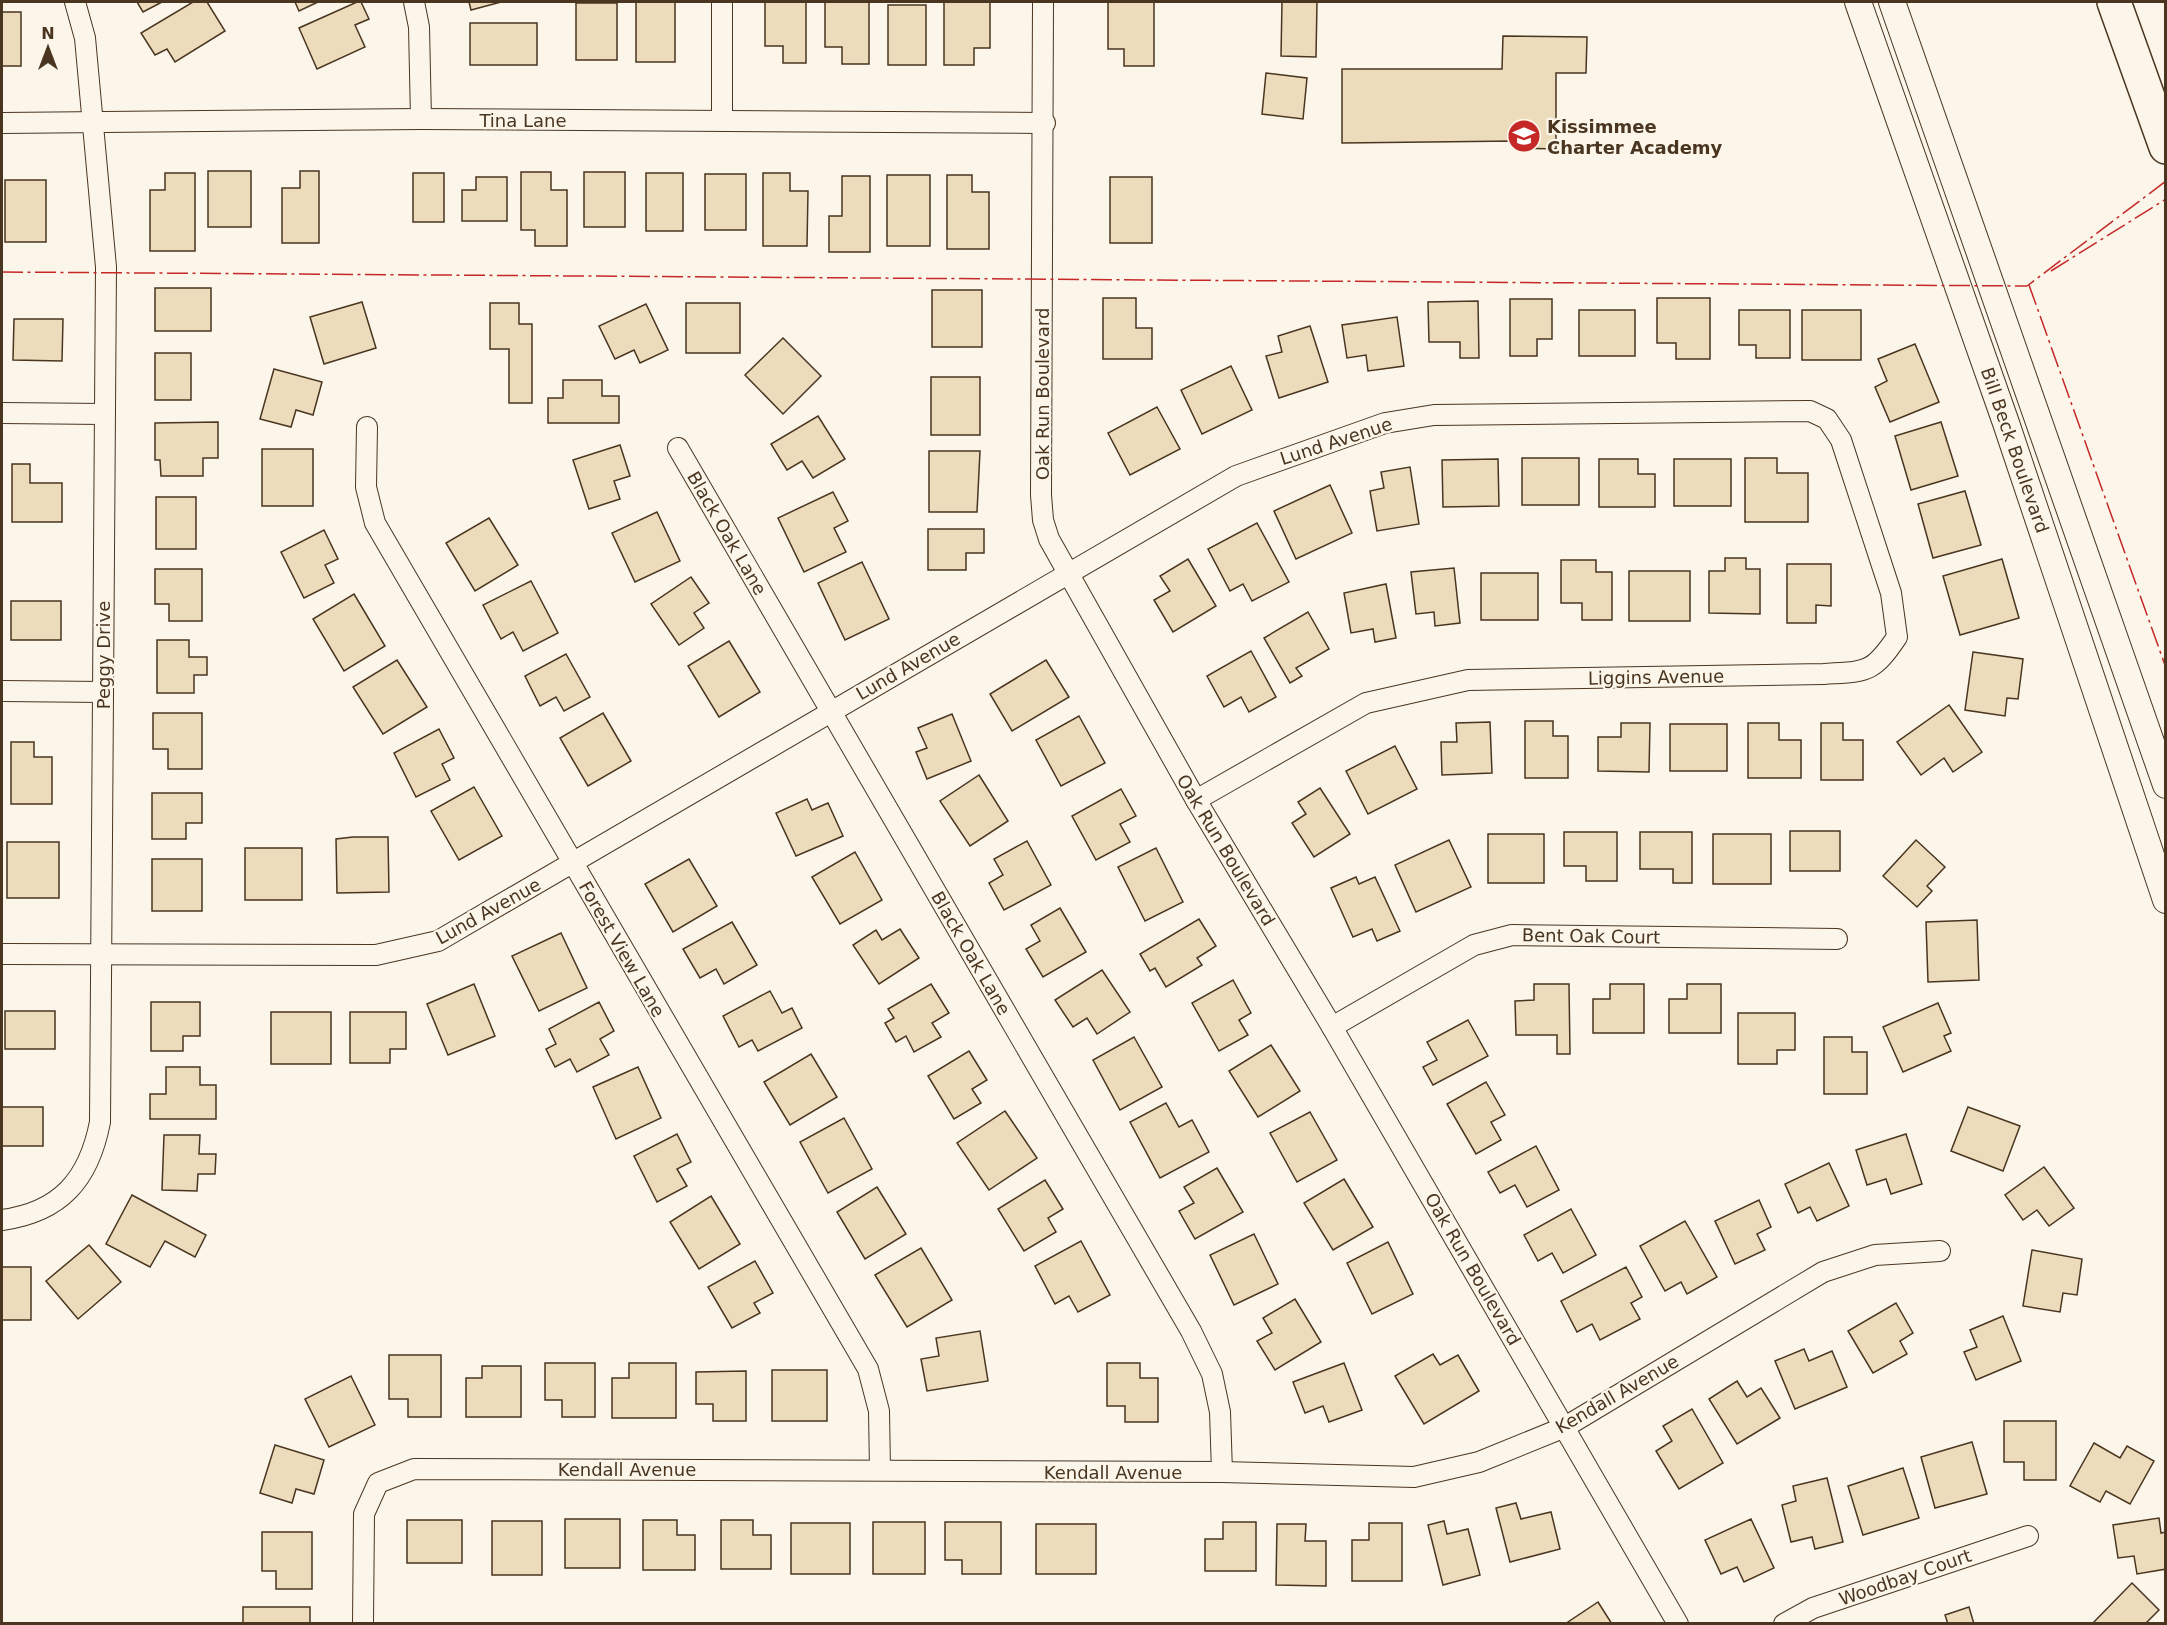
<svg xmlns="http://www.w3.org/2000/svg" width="2167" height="1625" font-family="'DejaVu Sans',sans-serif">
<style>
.building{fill:#ecdcbc;stroke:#4a3520;stroke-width:1.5}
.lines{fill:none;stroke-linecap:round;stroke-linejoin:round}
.minor-casing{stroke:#4a3520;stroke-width:22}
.tertiary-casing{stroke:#4a3520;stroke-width:28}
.motorway-casing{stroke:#4a3520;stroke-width:36}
.minor{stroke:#fbf6e9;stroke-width:20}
.tertiary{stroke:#fbf6e9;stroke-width:26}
.motorway{stroke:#fbf6e9;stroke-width:33}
.power{stroke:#c62828;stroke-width:1.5;stroke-dasharray:21 4.5 3 4.5;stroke-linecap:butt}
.labels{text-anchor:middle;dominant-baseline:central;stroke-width:4.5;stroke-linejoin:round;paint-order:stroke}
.street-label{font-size:18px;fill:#4a3520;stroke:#fbf6e9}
.poi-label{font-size:18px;font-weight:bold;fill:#4a3520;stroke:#fbf6e9;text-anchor:start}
</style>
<rect width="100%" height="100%" fill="#fbf6e9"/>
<!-- building -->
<g class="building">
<path d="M137,2H162L143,12Z"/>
<path d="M193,2H207L225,31L175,62L167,49L155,55L141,33Z"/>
<path d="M295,2H318L299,11Z"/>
<path d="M357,2H361L369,19L355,25L365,47L317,69L299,28Z"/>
<path d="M469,2H501L471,10Z"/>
<rect x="636" y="2" width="39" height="60"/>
<path d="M765,2H806V63H783V46H765Z"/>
<path d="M825,2H869V64H842V47H825Z"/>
<path d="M944,2H990V48H974V65H944Z"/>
<path d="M1108,2H1154V66H1124V49H1108Z"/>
<path d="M1282,2H1317L1316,57L1281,56Z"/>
<rect x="576" y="3" width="41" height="57"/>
<rect x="888" y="5" width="38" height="60"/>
<rect x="2" y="12" width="19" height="54"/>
<rect x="470" y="23" width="67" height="42"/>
<path d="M1503,36L1587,37L1586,73H1556V149L1514,148V141L1342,143V69H1502Z"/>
<path d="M1266,73L1307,78L1303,119L1262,114Z"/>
<rect x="208" y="171" width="43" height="56"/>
<path d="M300,171H319V243H282V188H300Z"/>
<path d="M521,172H551V190H567V246H535V230H521Z"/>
<rect x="584" y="172" width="41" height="55"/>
<path d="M165,173H195V251H150V190H165Z"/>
<rect x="413" y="173" width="31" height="49"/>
<rect x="646" y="173" width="37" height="58"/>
<path d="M763,173H790V191H808L807,246H763Z"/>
<rect x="705" y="174" width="41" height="56"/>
<rect x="887" y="175" width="43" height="71"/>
<path d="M947,175H972V192H989V249H947Z"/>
<path d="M842,176H870V252H829V216H842Z"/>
<path d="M476,177H507V221H462V190H476Z"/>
<rect x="1110" y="177" width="42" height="66"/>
<rect x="5" y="180" width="41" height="62"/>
<rect x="155" y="288" width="56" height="43"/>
<rect x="932" y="290" width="50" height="57"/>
<path d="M1103,298H1136V328H1152V359H1103Z"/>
<path d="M1657,298H1710V359H1676V343H1657Z"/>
<path d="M1510,299H1552V339H1537V356H1510Z"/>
<path d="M1478,301L1479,358H1460V342H1429L1428,302Z"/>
<path d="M362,302L376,348L324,364L310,317Z"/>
<path d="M490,303H519V324H532V403H509V349H490Z"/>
<rect x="686" y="303" width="54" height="50"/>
<path d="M646,304L668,350L640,363L634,350L615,359L599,326Z"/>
<rect x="1579" y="310" width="56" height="46"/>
<path d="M1739,310H1790V358H1756V345H1739Z"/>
<rect x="1802" y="310" width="59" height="50"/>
<path d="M1397,317L1404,366L1368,371L1366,355L1347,358L1342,325Z"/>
<path d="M14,319H63L62,361L13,360Z"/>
<path d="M1310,326L1328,382L1279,398L1266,356L1282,352L1278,336Z"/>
<path d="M783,338L821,376L783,414L745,375Z"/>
<path d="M1915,344L1939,402L1890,422L1875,387L1887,381L1878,359Z"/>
<rect x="155" y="353" width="36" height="47"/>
<path d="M1231,366L1252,410L1202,434L1181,390Z"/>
<path d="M274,369L322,382L313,415L296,410L291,427L260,419Z"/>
<rect x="931" y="377" width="49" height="58"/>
<path d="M563,380H602V396H619V423H548V398H563Z"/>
<path d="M1157,407L1180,449L1130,475L1108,433Z"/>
<path d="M818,416L845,459L813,478L802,461L787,470L771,444Z"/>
<path d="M218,422V458H203V476H161L160,460H155V423Z"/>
<path d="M1941,422L1958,476L1911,490L1895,436Z"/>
<path d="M620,445L630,476L614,481L620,499L589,509L573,460Z"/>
<rect x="262" y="449" width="51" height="57"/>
<path d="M929,451H980L977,512H929Z"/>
<rect x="1522" y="458" width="57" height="47"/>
<path d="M1745,458H1777V473H1808V522H1745Z"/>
<path d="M1498,459L1499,506L1443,507L1442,460Z"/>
<path d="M1599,459H1638V474H1655V507H1599Z"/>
<rect x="1674" y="459" width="57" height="47"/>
<path d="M12,464H30V483H62V522H12Z"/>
<path d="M1410,467L1419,524L1377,531L1370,491L1384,488L1381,472Z"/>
<path d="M1330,485L1352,533L1296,559L1274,511Z"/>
<path d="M1965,491L1981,545L1933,558L1918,504Z"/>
<path d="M833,492L848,521L834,528L846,552L804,572L778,518Z"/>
<rect x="156" y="497" width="40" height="52"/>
<path d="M657,512L680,561L635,582L612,533Z"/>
<path d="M489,518L518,565L475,591L446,543Z"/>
<path d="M1257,523L1289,582L1252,601L1243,584L1230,591L1208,549Z"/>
<path d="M928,529H984V553H966V570H928Z"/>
<path d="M324,530L338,559L325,565L334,583L304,598L281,552Z"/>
<path d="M1725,558H1746V569H1760V614L1709,613V571H1725Z"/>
<path d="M1188,559L1216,606L1173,632L1154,600L1170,591L1160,576Z"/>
<path d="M2002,559L2019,618L1960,635L1943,576Z"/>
<path d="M1561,560H1596V572H1612V620H1582V603H1561Z"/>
<path d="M862,562L889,619L845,640L818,583Z"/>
<path d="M1787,564H1831V606L1816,605V623H1787Z"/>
<path d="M1454,568L1460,623L1435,626L1434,612L1416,614L1411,572Z"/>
<path d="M155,569H202V621H169V604H155Z"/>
<rect x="1629" y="571" width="61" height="50"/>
<rect x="1481" y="573" width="57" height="47"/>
<path d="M691,577L709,603L694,613L704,628L679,645L651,604Z"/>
<path d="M531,581L558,633L523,651L513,632L501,639L483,605Z"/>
<path d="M1386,584L1396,638L1375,642L1373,629L1351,633L1344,593Z"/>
<path d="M354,594L385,646L344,671L313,619Z"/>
<rect x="11" y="601" width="50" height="39"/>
<path d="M1308,612L1329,649L1296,668L1302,676L1290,683L1264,638Z"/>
<path d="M157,640H189V657H207V675H194V693H157Z"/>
<path d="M729,641L760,692L719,717L688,666Z"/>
<path d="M1251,651L1276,697L1249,712L1241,697L1224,707L1207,676Z"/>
<path d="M1973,652L2023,659L2018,699L2007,698L2005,716L1965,710Z"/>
<path d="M566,654L590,697L564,711L556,697L540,706L525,676Z"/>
<path d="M397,660L427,707L383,734L353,687Z"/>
<path d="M1046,660L1069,697L1012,731L990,694Z"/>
<path d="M1949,705L1982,752L1953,772L1944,758L1921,775L1897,742Z"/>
<path d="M153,713H202V769H168V749H153Z"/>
<path d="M603,713L631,761L588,786L560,738Z"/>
<path d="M952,714L971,761L927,779L916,752L927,748L918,728Z"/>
<path d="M1079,716L1105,763L1061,786L1036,740Z"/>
<path d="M1525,721H1553V736H1568V778H1525Z"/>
<path d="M1490,722L1492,773L1442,775L1441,742H1457L1456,723Z"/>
<path d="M1621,723H1650L1649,772L1598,771V737H1621Z"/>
<path d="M1748,723H1779V740H1801V778H1748Z"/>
<path d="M1821,723H1843V740H1863V780H1821Z"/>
<rect x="1670" y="724" width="57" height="47"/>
<path d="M439,729L454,758L442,764L450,780L416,797L394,753Z"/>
<path d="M11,742H34V757H52V804H11Z"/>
<path d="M1395,746L1417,789L1368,814L1346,771Z"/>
<path d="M979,775L1008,821L970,846L940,801Z"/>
<path d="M474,787L502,836L459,860L431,811Z"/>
<path d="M1320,788L1350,834L1314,857L1292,823L1306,814L1298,802Z"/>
<path d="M1121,789L1136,816L1120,824L1130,842L1096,860L1072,816Z"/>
<path d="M152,793H202V823H186V839H152Z"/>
<path d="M807,799L812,810L828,803L843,836L796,856L776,813Z"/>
<rect x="1790" y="831" width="50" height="40"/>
<path d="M1564,832H1617V881H1586V866H1564Z"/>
<path d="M1640,832H1692V883H1673V869H1640Z"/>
<rect x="1488" y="834" width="56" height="49"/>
<rect x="1713" y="834" width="58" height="50"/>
<path d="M353,837H388L389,892L337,893L336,839Z"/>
<path d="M1449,840L1471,887L1416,912L1395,865Z"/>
<path d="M1916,840L1945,867L1927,886L1932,891L1917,907L1883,876Z"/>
<path d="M1027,841L1051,885L1004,910L989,883L1003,875L994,859Z"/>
<rect x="7" y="842" width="52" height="56"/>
<rect x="245" y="848" width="57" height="52"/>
<path d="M1156,848L1183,902L1145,921L1118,867Z"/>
<path d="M855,852L882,900L840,924L812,877Z"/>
<rect x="152" y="859" width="50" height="52"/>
<path d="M689,859L717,906L673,932L645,884Z"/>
<path d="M1356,877L1359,884L1375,877L1400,931L1377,941L1372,929L1353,937L1331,888Z"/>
<path d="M1060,908L1086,952L1043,977L1026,949L1040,941L1031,925Z"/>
<path d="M1199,919L1216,946L1197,958L1202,965L1166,987L1155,968L1150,971L1140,954Z"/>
<path d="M1977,920L1979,980L1928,982L1926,922Z"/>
<path d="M732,922L757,965L724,984L716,969L700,978L683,949Z"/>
<path d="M900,929L919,958L879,984L853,945L876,930L882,940Z"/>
<path d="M561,933L587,988L539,1011L512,956Z"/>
<path d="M1102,970L1130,1012L1097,1034L1087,1018L1073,1027L1055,1000Z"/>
<path d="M1233,980L1251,1013L1239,1020L1248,1035L1219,1051L1192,1003Z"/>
<path d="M474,984L495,1036L448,1055L427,1004Z"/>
<path d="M931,984L949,1013L932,1023L941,1037L914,1052L906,1036L896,1042L885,1023L894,1018L888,1009Z"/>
<path d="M1534,984H1569L1570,1054H1557V1035H1516L1515,1001L1534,1000Z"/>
<path d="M1610,984H1644V1033H1593V999H1610Z"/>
<path d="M1687,984H1721V1033H1669V999H1687Z"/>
<path d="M770,991L782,1013L792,1008L802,1028L758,1051L752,1040L739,1047L723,1016Z"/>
<path d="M151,1002H200V1036H183V1051H151Z"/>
<path d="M599,1002L614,1031L600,1039L609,1055L577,1072L570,1059L555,1067L546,1049L556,1044L549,1029Z"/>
<path d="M1938,1003L1951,1033L1944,1036L1951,1051L1903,1072L1883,1027Z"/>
<rect x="5" y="1011" width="50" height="38"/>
<rect x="271" y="1012" width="60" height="52"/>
<path d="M350,1012H406V1049H390V1063H350Z"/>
<path d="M1738,1013H1795V1050H1777V1064H1738Z"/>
<path d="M1468,1020L1488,1056L1433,1085L1423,1067L1437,1060L1427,1042Z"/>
<path d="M1134,1037L1162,1087L1120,1110L1093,1060Z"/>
<path d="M1824,1037H1852V1052H1867V1094H1824Z"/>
<path d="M1271,1045L1300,1091L1258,1117L1229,1071Z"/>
<path d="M969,1051L987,1080L972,1089L981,1103L954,1119L928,1076Z"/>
<path d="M811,1054L837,1097L790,1125L764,1082Z"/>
<path d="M166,1067H200V1085H216V1119H150V1094H166Z"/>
<path d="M638,1067L661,1118L616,1139L593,1087Z"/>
<path d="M1486,1082L1505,1115L1491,1122L1501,1140L1476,1154L1447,1104Z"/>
<path d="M1166,1103L1179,1127L1192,1120L1209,1152L1160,1178L1130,1122Z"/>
<rect x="2" y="1107" width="41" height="39"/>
<path d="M1968,1107L2020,1126L2003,1171L1951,1151Z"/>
<path d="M1005,1111L1037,1158L989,1190L957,1143Z"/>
<path d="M1310,1112L1337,1160L1297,1182L1270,1133Z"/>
<path d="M844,1118L872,1169L828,1193L800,1142Z"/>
<path d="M677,1134L691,1162L677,1169L687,1186L657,1202L634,1156Z"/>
<path d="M1906,1134L1922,1184L1891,1194L1886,1179L1867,1185L1856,1150Z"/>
<path d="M164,1135H200L199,1154H216L215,1174H198L197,1191L162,1190Z"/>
<path d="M1536,1146L1559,1190L1527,1207L1515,1185L1500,1193L1488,1172Z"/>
<path d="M1829,1163L1849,1206L1817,1221L1810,1207L1798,1213L1785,1184Z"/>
<path d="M2044,1167L2074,1208L2049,1226L2037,1210L2023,1220L2005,1195Z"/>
<path d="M1217,1168L1243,1212L1195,1239L1179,1211L1194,1203L1184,1187Z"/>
<path d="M1344,1179L1373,1227L1333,1250L1304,1203Z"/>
<path d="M1045,1180L1063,1209L1048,1218L1056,1232L1024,1251L998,1209Z"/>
<path d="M877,1187L906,1234L865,1259L837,1212Z"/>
<path d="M132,1195L206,1235L195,1257L165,1241L150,1267L106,1244Z"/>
<path d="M711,1196L740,1244L699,1269L670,1222Z"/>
<path d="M1759,1200L1771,1227L1757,1234L1765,1250L1735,1264L1715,1221Z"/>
<path d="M1571,1209L1596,1255L1563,1273L1552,1253L1538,1261L1524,1235Z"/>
<path d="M1685,1221L1717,1277L1687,1294L1681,1282L1665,1291L1640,1246Z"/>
<path d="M1254,1234L1278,1284L1234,1305L1210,1255Z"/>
<path d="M1081,1241L1110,1295L1078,1312L1069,1296L1055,1304L1035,1266Z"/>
<path d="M1388,1242L1413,1294L1372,1314L1347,1263Z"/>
<path d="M89,1245L121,1282L78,1319L46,1281Z"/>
<path d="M921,1248L952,1300L907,1327L875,1275Z"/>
<path d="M2032,1250L2082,1259L2077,1295L2063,1293L2060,1312L2023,1306Z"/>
<path d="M755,1261L773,1293L754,1303L760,1313L732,1328L708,1287Z"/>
<rect x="2" y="1267" width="29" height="53"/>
<path d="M1626,1267L1642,1297L1631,1303L1640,1319L1600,1340L1592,1324L1577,1332L1561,1301Z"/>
<path d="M1295,1299L1321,1342L1275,1370L1257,1341L1272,1333L1263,1318Z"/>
<path d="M1896,1303L1913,1333L1900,1341L1907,1354L1873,1373L1848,1331Z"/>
<path d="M2003,1316L2021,1361L1976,1380L1964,1352L1977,1347L1970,1330Z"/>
<path d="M980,1331L988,1381L927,1391L921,1359L939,1356L936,1338Z"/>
<path d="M1804,1349L1809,1361L1832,1351L1847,1387L1795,1409L1775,1361Z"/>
<path d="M1433,1354L1440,1365L1458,1355L1479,1391L1424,1424L1395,1376Z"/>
<path d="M389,1355H441V1417H408V1399H389Z"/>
<path d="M545,1363H595V1417H562V1400H545Z"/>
<path d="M629,1363H676V1418H612V1378H629Z"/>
<path d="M1107,1363H1140V1378H1158V1422H1125V1406H1107Z"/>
<path d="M1344,1363L1362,1410L1329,1422L1323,1406L1305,1413L1293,1382Z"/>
<path d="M482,1366H521V1417H466V1378H482Z"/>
<rect x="772" y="1370" width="55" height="51"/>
<path d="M746,1371V1421H713V1404H696V1372Z"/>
<path d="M351,1376L375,1425L329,1447L305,1399Z"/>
<path d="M1737,1381L1747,1397L1761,1388L1780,1418L1737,1444L1709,1399Z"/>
<path d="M1692,1409L1723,1463L1679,1489L1656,1451L1672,1441L1663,1426Z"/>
<path d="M2004,1421H2056V1480H2024V1462H2004Z"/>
<path d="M1972,1442L1987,1494L1935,1508L1921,1457Z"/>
<path d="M2094,1443L2120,1458L2127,1446L2154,1461L2130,1504L2106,1491L2100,1502L2070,1486Z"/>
<path d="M275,1445L324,1460L314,1494L296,1489L292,1503L260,1493Z"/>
<path d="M1903,1468L1919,1518L1863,1535L1848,1486Z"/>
<path d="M1827,1478L1843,1542L1815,1549L1812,1537L1791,1542L1782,1505L1796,1501L1793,1486Z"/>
<path d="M1516,1503L1521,1519L1551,1512L1560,1549L1510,1562L1496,1508Z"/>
<path d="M2159,1518L2161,1533L2166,1532V1569L2137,1574L2134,1556L2118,1558L2113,1525Z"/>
<rect x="565" y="1519" width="55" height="49"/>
<path d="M1751,1519L1774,1568L1744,1582L1737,1567L1721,1574L1705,1540Z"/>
<rect x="407" y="1520" width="55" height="43"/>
<path d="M643,1520H677V1535H695V1570H643Z"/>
<path d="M721,1520H753V1535H771V1569H721Z"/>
<rect x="492" y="1521" width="50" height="54"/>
<path d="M1444,1521L1447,1534L1468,1529L1480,1575L1443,1585L1428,1525Z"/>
<rect x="873" y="1522" width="52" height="52"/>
<path d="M945,1522H1001V1574H962V1560H945Z"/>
<path d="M1223,1522H1256V1571H1205V1539H1223Z"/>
<rect x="791" y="1523" width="59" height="51"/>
<path d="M1369,1523H1402V1581H1352V1540H1369Z"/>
<rect x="1036" y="1524" width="60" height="50"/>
<path d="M1277,1524H1306L1305,1541H1326V1586L1276,1585Z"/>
<path d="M262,1532H312V1589H276V1571H262Z"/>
<path d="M2132,1583L2159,1610L2145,1624H2092Z"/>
<path d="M1598,1602L1612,1624H1565Z"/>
<rect x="243" y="1607" width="67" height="17"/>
<path d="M1969,1607L1974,1624H1948L1945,1615Z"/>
</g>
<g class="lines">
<defs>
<g id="minor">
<path d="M414,2L419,27L421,119"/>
<path d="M722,2V121"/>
<path d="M1043,2L1041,495L1043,520L1049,539L1196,800L1332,1027L1678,1624"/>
<path d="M2,123L421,119L1045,123"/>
<path d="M2,413L104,414"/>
<path d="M367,427L366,487L375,523L868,1369L879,1411L880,1470"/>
<path d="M678,448L1191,1331L1212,1374L1220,1412L1222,1472"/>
<path d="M2,691L103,692"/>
<path d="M2,954L376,955L438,941L1236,476L1385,423L1434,415L1810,411L1827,419L1841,440L1891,593L1897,637C1872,674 1867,671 1824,674L1468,680L1366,703L1196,800"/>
<path d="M1332,1027L1474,945L1512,935L1837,939"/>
<path d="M2,1220C61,1212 89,1179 100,1122L106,267L85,38L75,2"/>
<path d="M363,1624L364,1514L378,1483L414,1469L1222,1472L1414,1477L1479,1462L1565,1427L1823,1272L1875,1255L1940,1251"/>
<path d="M1784,1624L1813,1608L2028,1536"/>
</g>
<g id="tertiary">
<path d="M1858,2L2006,423L2166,900"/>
<path d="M1892,2L2166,785"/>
</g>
<path id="motorway" d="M2114,2L2166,147"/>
</defs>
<!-- minor casing -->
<use href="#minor" class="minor-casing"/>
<!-- tertiary casing -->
<use href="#tertiary" class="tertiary-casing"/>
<!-- motorway casing -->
<use href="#motorway" class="motorway-casing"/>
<!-- minor -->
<use href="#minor" class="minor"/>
<!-- tertiary -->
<use href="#tertiary" class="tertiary"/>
<!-- motorway -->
<use href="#motorway" class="motorway"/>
<!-- power -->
<g class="power">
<path d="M2051,271L2166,199"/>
<path d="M2,272L2027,286L2166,181"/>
<path d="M2029,285L2166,668"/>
</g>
</g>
<!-- icons -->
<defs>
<symbol id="school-disc" viewBox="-11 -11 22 22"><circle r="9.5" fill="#c62828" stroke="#fbf6e9"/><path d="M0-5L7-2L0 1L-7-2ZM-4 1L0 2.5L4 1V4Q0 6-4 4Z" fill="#fff"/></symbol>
</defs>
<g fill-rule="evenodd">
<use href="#school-disc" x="1505" y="117" width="38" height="38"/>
</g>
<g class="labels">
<!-- street labels -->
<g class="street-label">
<text x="523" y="120">Tina Lane</text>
<text transform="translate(1042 394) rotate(-90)">Oak Run Boulevard</text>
<text transform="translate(1336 441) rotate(-18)">Lund Avenue</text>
<text transform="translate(2015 450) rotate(71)">Bill Beck Boulevard</text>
<text transform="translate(727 533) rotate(60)">Black Oak Lane</text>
<text transform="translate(103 655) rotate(-90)">Peggy Drive</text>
<text transform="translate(908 666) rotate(-30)">Lund Avenue</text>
<text transform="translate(1656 677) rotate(-1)">Liggins Avenue</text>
<text transform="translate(1226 850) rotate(59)">Oak Run Boulevard</text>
<text transform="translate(488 911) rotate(-29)">Lund Avenue</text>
<text transform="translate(1591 936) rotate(1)">Bent Oak Court</text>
<text transform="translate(622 949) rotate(60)">Forest View Lane</text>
<text transform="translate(971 953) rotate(60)">Black Oak Lane</text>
<text transform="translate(1473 1269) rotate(60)">Oak Run Boulevard</text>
<text transform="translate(1617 1394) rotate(-30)">Kendall Avenue</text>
<text x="627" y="1469">Kendall Avenue</text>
<text x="1113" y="1472">Kendall Avenue</text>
<text transform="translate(1905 1577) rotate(-19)">Woodbay Court</text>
</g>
<!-- poi labels -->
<g class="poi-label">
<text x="1547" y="126">Kissimmee<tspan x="1547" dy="21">Charter Academy</tspan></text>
</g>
</g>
<!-- border -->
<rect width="2167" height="1625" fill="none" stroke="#4a3520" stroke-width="6"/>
<!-- north arrow -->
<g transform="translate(48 48)" stroke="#fbf6e9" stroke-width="4.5" paint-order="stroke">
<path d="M0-4.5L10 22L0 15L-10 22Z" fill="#4a3520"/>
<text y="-9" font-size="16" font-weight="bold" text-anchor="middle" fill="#4a3520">N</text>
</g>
</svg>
